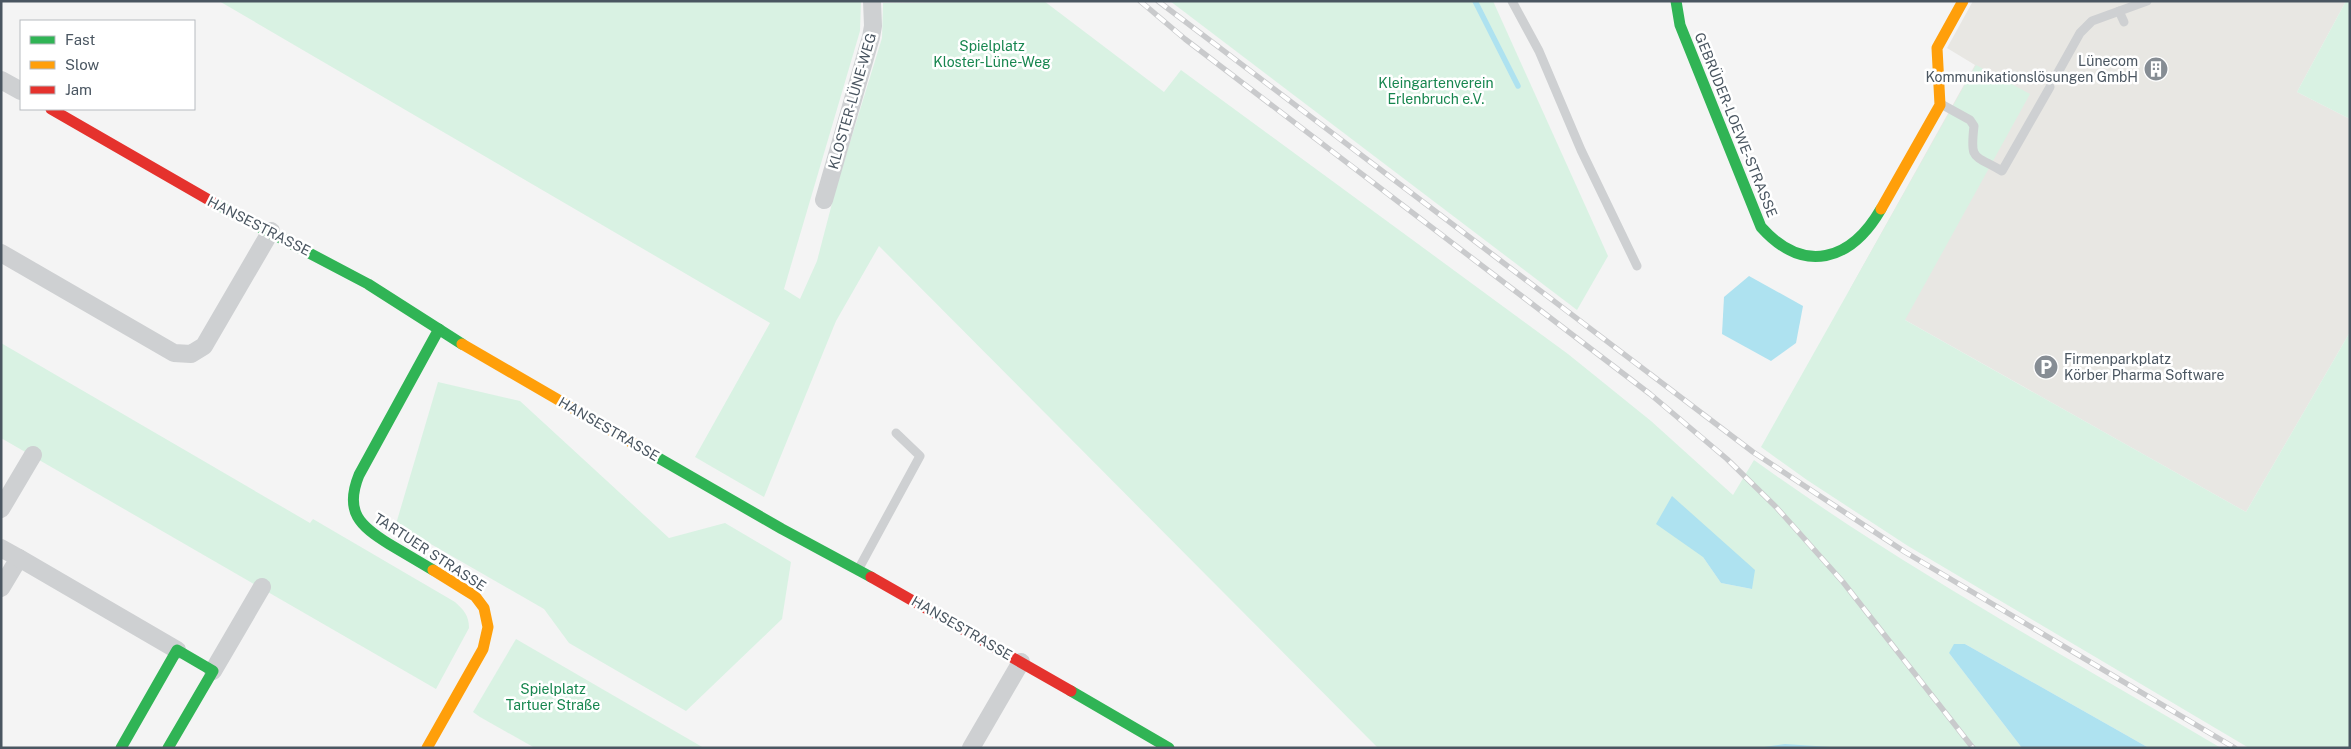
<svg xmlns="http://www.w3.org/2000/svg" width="2351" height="749" font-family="'Public Sans',sans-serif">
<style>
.commercial{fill:#e8e7e3}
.green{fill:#d9f2e3;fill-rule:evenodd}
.water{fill:#aee2f0}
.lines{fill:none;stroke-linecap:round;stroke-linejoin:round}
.stream{stroke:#aee2f0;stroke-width:5.5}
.lane{stroke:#ced0d2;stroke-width:9}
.street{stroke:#ced0d2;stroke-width:18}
.fast{stroke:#30b455;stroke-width:11}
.slow{stroke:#ff9f0a;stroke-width:11}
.jam{stroke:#e5322d;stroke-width:11}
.rail-casing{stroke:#c9cacc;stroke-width:5.5}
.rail{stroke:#fff;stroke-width:4;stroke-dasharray:11;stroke-linecap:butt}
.labels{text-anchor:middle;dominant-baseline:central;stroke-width:5;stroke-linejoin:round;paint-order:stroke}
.park-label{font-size:14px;fill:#17864f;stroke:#fff}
.poi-label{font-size:14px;fill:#4a5661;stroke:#fff;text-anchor:end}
.street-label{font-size:14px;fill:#4a5661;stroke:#fff}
</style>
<rect width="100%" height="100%" fill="#f4f4f4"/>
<!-- commercial -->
<path class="commercial" d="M1973,1H2346L2297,92L2350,119V332L2246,512L1850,289L1975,65L1947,48Z"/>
<!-- green -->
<g class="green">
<path d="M219,1H861L860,31L784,289L800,299L817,261L836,188L882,38L883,3L1044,1L1164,92L1181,70L1568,354L1651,421L1733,495L1754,460C1902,567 2063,655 2221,748H2149L1965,644L1949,653L2022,748H1378L879,246L836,321L764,497L695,457L770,323ZM1703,557L1752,589L1721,583Z"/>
<path d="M1170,1H1493L1608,256L1577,310Z"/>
<path d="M2346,1H2350V119L2297,92Z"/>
<path d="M1976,65L2030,94L1905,320L2246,512L2350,332V748H2249L1908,546L1807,480L1761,447Z"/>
<path d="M1,343L310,523L313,519L455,602C464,610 469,616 469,628L436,689L1,438Z"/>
<path d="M438,382L520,401L669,538L725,523L791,562L782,619L686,711L569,643L544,609L396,524Z"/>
<path d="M516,639L704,748H535L480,717L473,712Z"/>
</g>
<!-- water -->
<g class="water">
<path d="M1749,276L1803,306L1796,343L1771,361L1722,334L1724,297Z"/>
<path d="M1672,496L1755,570L1752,589L1721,583L1703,557L1656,524Z"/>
<path d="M1954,644H1965L2149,748H2022L1949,653Z"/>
<path d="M1785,744L1846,748H1757Z"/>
</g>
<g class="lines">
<!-- stream -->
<path class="stream" d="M1475,1L1518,86"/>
<!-- lane -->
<g class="lane">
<path d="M1512,1L1539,51L1581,150L1637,266"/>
<path d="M2119,11L2124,22"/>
<path d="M2056,76L2080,33L2092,21L2147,1"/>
<path d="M1941,104L1970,120L1974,126C1970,161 1973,154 2002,171L2050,87"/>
<path d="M858,570L920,456L896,433"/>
</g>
<!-- street -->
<g class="street">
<path d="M1,80L21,91"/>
<path d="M824,200L871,37L873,26L872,1"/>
<path d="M1,253L174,353L191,354L204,346L271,231"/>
<path d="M1,509L33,455"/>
<path d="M1,548L19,558L1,588"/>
<path d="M19,558L177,650"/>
<path d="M213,671L262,587"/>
<path d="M971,748L1021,662"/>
</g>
<!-- fast -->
<g class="fast">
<path d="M1676,1L1680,25L1761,227C1804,275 1851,261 1881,209"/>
<path d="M216,204L368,284L462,344"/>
<path d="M636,445L782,529L871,577"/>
<path d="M433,570C418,561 404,553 389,544C360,526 344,512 359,475L439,329"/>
<path d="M1071,691L1169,748"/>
<path d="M121,748L177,650L213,671L168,748"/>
</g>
<!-- slow -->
<g class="slow">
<path d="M1881,209L1940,105L1937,48L1963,1"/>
<path d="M462,344L636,445"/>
<path d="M427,748L483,649L488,627L484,608L475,596L433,570"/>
</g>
<!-- jam -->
<g class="jam">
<path d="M51,109L216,204"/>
<path d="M871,577L1071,691"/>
</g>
<defs>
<g id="rail">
<path d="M1140,1L1185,39L1650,394L1727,459L1776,507L1843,582L1973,748"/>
<path d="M1158,1L1753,452L1905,552L2235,748"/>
</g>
</defs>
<!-- rail casing -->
<use href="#rail" class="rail-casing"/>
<!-- rail -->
<use href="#rail" class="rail"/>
</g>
<!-- icons -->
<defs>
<symbol id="building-disc" viewBox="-11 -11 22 22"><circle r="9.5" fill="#868d94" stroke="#fff"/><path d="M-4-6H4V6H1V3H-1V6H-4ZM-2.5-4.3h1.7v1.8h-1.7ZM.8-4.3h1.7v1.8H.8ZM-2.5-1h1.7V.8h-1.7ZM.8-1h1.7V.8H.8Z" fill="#fff"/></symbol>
<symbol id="parking-disc" viewBox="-11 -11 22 22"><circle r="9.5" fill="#868d94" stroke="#fff"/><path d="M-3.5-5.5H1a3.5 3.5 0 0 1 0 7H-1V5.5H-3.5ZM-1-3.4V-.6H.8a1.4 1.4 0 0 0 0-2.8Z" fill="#fff"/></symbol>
</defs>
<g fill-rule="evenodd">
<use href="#building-disc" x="2142" y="55" width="28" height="28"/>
<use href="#parking-disc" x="2032" y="353" width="28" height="28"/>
</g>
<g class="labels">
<!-- park labels -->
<g class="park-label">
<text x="992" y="46">Spielplatz<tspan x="992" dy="16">Kloster-Lüne-Weg</tspan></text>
<text x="1436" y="83">Kleingartenverein<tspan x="1436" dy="16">Erlenbruch e.V.</tspan></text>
<text x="553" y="689">Spielplatz<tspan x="553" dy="16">Tartuer Straße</tspan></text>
</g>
<!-- poi labels -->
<g class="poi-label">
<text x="2138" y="61">Lünecom<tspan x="2138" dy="16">Kommunikationslösungen GmbH</tspan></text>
<text x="2064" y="359" text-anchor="start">Firmenparkplatz<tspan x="2064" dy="16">Körber Pharma Software</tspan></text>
</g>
<!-- street labels -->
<g class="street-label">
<text transform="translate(852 101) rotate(-74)">KLOSTER-LÜNE-WEG</text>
<text transform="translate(1736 125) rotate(68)">GEBRÜDER-LOEWE-STRASSE</text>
<text transform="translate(259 226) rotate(27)">HANSESTRASSE</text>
<text transform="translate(609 429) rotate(30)">HANSESTRASSE</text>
<text transform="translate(430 552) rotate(33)">TARTUER STRASSE</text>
<text transform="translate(962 628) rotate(30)">HANSESTRASSE</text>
</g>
</g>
<!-- border -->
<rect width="2351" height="749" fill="none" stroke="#4a5661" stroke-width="5"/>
<!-- legend -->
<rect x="20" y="20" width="175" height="90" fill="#ffffff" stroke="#b7bbc0"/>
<rect x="30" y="36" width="25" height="8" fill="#30b455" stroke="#b7bbc0"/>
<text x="65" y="45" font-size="15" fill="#4a5661">Fast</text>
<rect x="30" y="61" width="25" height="8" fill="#ff9f0a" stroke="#b7bbc0"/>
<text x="65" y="70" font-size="15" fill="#4a5661">Slow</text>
<rect x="30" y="86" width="25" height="8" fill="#e5322d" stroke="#b7bbc0"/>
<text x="65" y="95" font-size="15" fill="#4a5661">Jam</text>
</svg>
